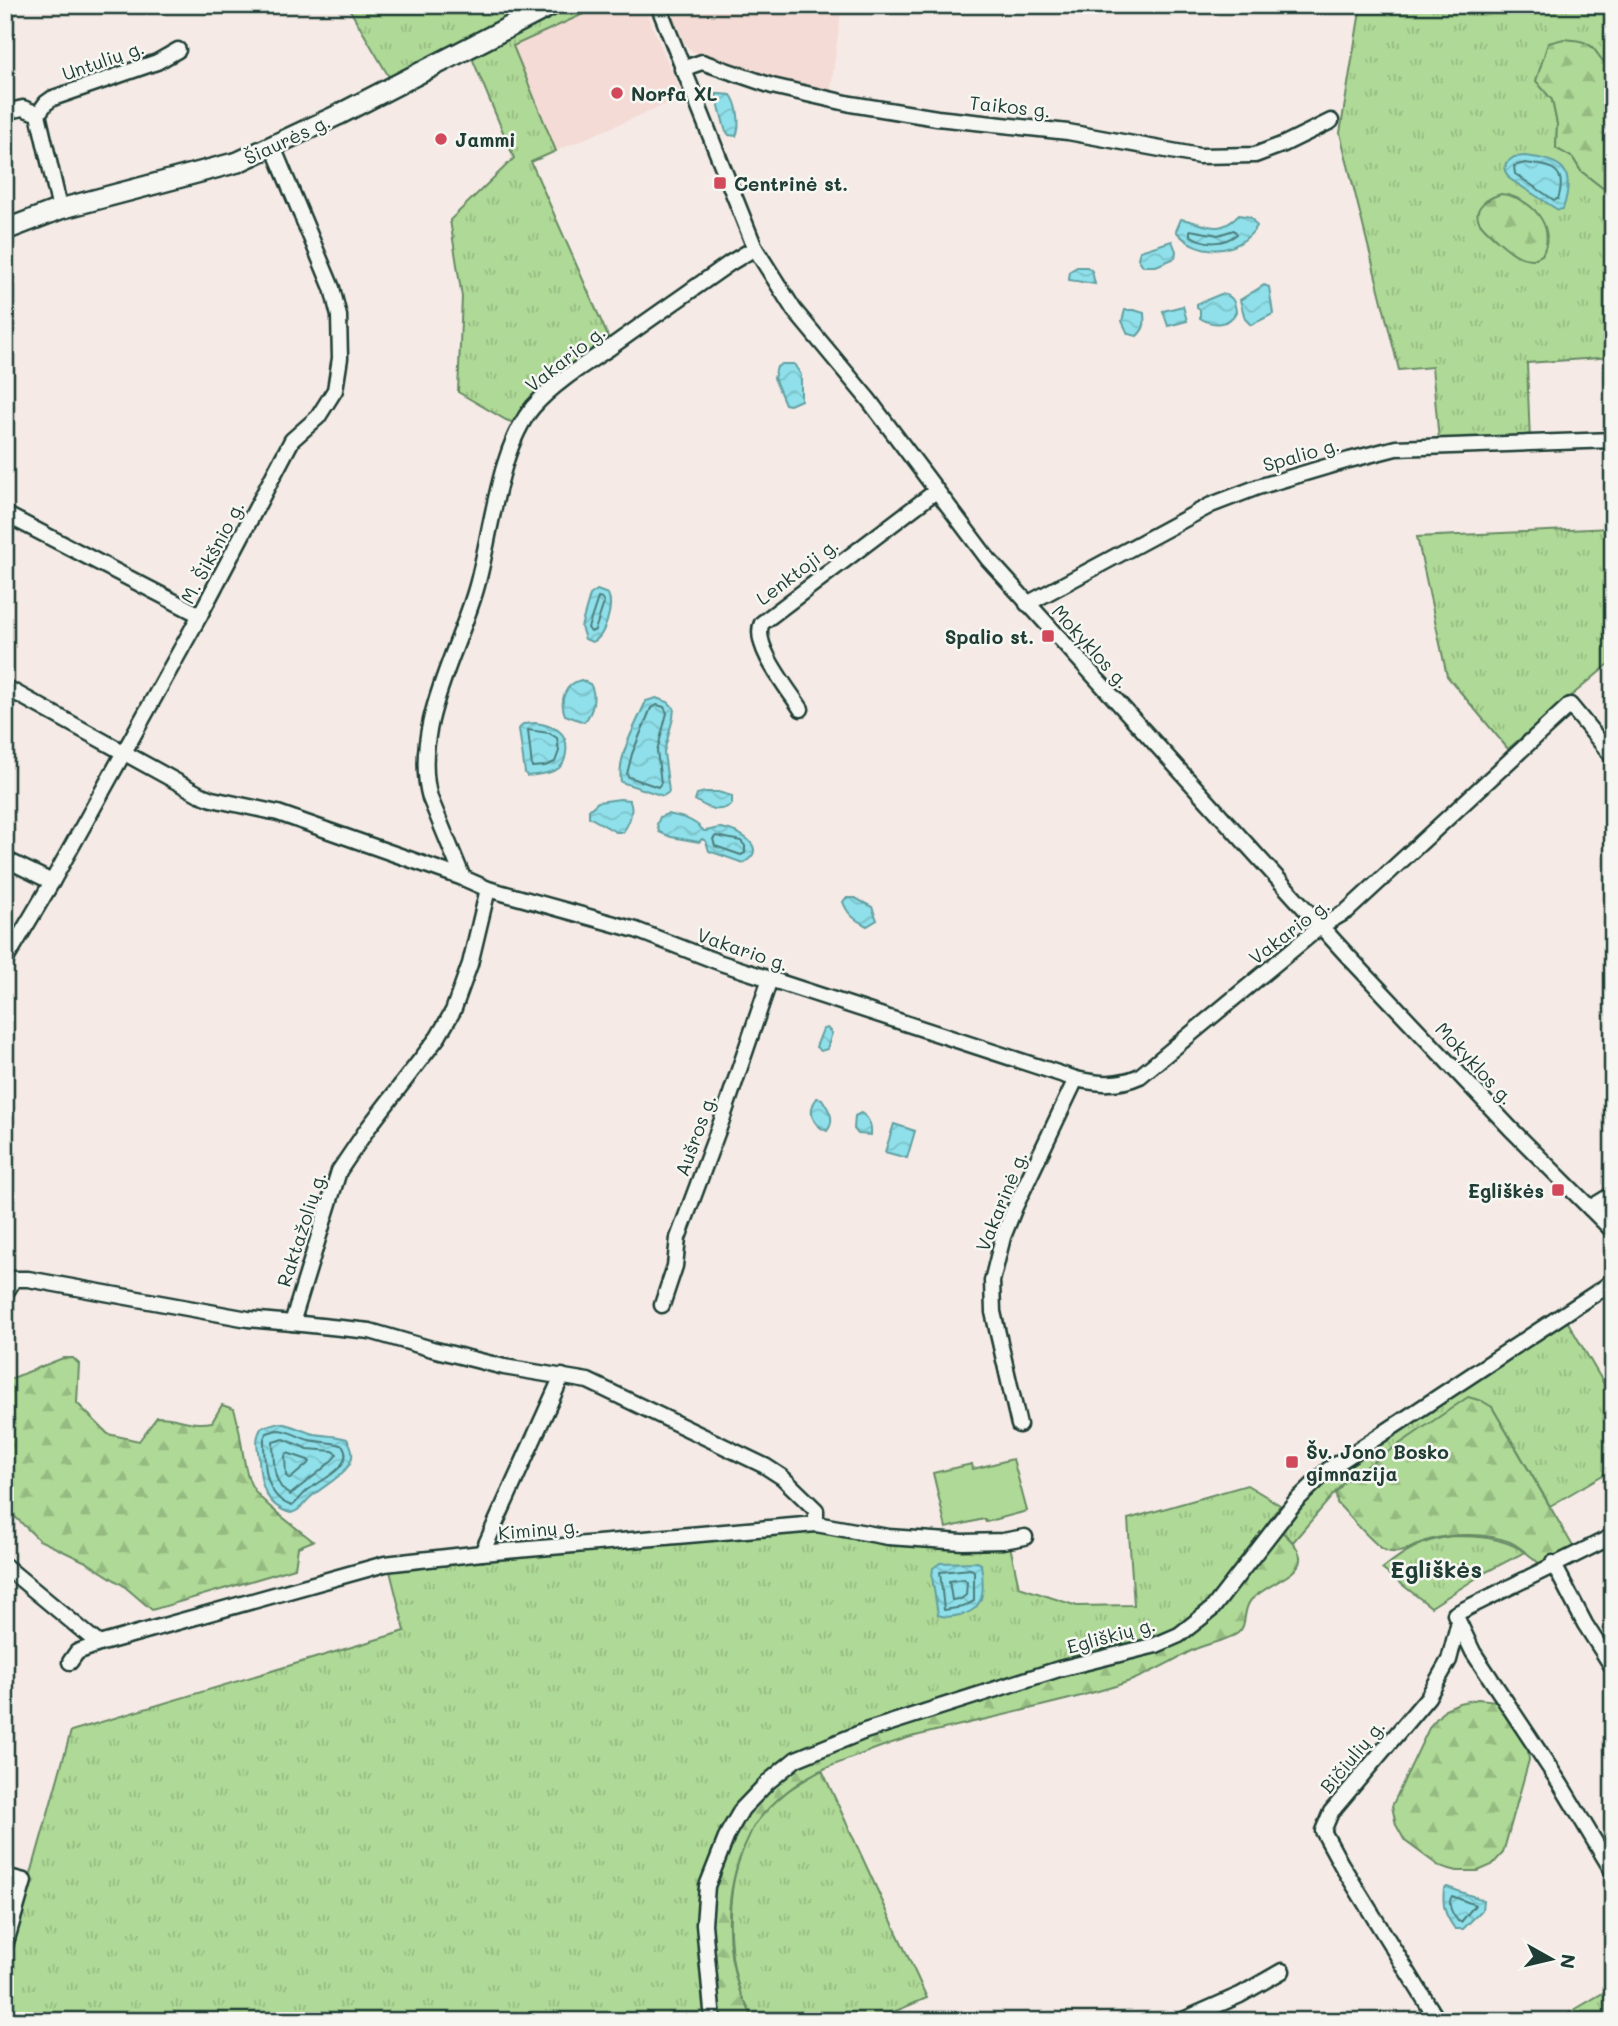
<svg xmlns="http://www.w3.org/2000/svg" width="1618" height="2026" font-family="Mali,sans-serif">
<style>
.built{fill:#f4dbd5}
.grass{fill:url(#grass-tufts);stroke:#678b65;stroke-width:2}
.forest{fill:url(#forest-firs);stroke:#678b65;stroke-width:2}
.pitch{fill:#afd996;stroke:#678b65;stroke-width:2}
.water{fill:url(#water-waves);stroke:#629fa1;stroke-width:2}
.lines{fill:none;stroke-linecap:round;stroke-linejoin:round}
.shore{stroke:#4c7e7d;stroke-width:2}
.minor-casing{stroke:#1f3d34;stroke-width:19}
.secondary-casing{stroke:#1f3d34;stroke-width:24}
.minor{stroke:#f6f6f2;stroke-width:14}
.secondary{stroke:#f6f6f2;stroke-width:19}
.poi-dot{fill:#d1495b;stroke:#f6f6f2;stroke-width:2.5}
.labels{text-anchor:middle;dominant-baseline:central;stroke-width:5;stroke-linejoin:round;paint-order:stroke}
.street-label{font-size:19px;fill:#1f3d34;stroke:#f6f6f2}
.poi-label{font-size:19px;font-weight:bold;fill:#1f3d34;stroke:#f6f6f2;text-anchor:start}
.quarter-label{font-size:23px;font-weight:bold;fill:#1f3d34;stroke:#f6f6f2}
</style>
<defs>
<pattern id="grass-tufts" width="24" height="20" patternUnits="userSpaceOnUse" patternTransform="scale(1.75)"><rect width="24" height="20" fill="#afd996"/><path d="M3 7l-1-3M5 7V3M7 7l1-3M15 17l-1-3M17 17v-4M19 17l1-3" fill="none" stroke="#96bb82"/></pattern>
<pattern id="forest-firs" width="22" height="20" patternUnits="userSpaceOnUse" patternTransform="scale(1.75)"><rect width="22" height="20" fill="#afd996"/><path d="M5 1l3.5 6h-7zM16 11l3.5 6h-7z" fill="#96bb82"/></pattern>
<pattern id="water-waves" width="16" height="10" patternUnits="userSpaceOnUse" patternTransform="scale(1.75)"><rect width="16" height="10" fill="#8fe0ea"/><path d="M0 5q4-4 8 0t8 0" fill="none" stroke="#7bc1c9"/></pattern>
</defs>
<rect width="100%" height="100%" fill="#f5eae5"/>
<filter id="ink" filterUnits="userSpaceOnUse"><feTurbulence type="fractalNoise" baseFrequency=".0143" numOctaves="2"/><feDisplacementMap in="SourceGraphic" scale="14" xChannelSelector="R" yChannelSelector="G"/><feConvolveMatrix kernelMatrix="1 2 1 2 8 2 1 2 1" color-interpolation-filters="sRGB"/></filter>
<g filter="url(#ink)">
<!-- built -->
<g class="built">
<path d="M603,5H643L683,97L556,151L513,46Z"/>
<path d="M667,5H842L830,95L788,85L692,51L684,43Z"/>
</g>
<!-- grass -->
<g class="grass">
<path d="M347,5H537L392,82Z"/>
<path d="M573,5H603L513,46L556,151L531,162L610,341L517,424L506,420L458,392L462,297L450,220L514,158L472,58Z"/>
<path d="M1361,5H1613V69L1600,59L1592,47L1552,100L1557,124L1556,148L1573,158L1581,171L1613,196V357L1527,363L1530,442L1439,440L1432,367L1399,370L1340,133Z"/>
<path d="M1610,528L1609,664L1508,749L1447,676L1417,537Z"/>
<path d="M1566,1319L1613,1399V1469L1550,1506L1492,1407L1344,1482L1293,1542L1282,1532L1311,1496L1361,1454Z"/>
<path d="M1247,1485L1280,1505L1253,1546L1208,1604L1181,1626L1139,1642L1046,1665L873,1724L797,1752L777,1763L742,1800L725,1829L709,2021H5V1967L71,1731L405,1631L389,1567L814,1531L932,1546H1010L1019,1587L1077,1606L1134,1605L1128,1519Z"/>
<path d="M1452,1536C1478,1536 1502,1537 1525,1552L1486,1572L1431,1607L1382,1569C1406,1550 1421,1541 1452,1536Z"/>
<path d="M822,1770L927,1998L872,2021H754C750,2010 743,2002 740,1992C721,1932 726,1843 776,1799C790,1788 807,1779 822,1770Z"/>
<path d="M1613,1987V2021H1574L1569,2013Z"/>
</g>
<!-- forest -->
<g class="forest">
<path d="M1564,39C1573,40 1585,40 1592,47C1600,55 1602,64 1613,69V196L1581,171L1573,158L1556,148L1557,124L1552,100L1536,81L1548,43Z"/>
<path d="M1501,194C1530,197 1558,226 1542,255L1534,259C1528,259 1522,258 1517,255C1510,252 1482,228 1479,221C1472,207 1490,197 1501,194Z"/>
<path d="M63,1358H73L79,1364L77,1403L108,1434L139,1441L157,1417C179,1417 190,1426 212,1422L222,1405L234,1409C242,1432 241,1457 249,1480C256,1501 295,1526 313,1541L298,1547L295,1568L152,1610L124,1586L86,1562L39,1540L5,1507V1381Z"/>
<path d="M1468,1397L1482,1401L1492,1407L1574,1548L1541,1565C1531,1557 1521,1547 1510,1542C1487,1533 1453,1533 1429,1540C1415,1544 1398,1559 1383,1549C1372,1543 1348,1514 1337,1503L1336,1493L1344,1482Z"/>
<path d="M1282,1532C1328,1571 1275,1576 1251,1600C1242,1610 1248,1625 1238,1633C1229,1640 1205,1644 1193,1650C1171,1661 1150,1674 1127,1682C1112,1688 1096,1691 1081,1696C1024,1711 967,1723 911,1737C882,1745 853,1758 826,1768C799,1779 773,1801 756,1823C751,1830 748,1839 744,1847C725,1892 724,1946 740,1992C744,2002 750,2010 754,2021H719L710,1948L711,1895L727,1849L746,1817L760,1796L788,1770L833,1750L1080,1670L1148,1653L1227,1601Z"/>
<path d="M1478,1699L1496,1701L1506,1708L1527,1740L1529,1760L1503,1853L1492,1865L1478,1871H1457L1439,1866L1405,1841L1396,1825L1392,1806L1430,1726L1445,1709L1459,1703Z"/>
</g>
<!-- pitch -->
<path class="pitch" d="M1013,1459L1027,1511L986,1522L984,1519L946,1528L933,1473L972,1464L973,1469Z"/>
<!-- water -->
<g class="water">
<path d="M719,94L731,95C738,104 741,126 736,136L729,135L725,129L716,94Z"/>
<path d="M1525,156C1563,160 1576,169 1563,209L1558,210L1510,179L1505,171L1506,163L1514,157Z"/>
<path d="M1239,215L1250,217L1257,226C1238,256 1197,257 1176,231L1181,219C1205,223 1218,237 1239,215Z"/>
<path d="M1172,241L1176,251L1175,258L1156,266H1143L1138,258L1140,251Z"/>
<path d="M1077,267H1087L1092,271L1095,284L1069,280L1070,271Z"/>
<path d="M1264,285L1269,287L1273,314L1251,325L1245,319L1240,300Z"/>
<path d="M1221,294C1232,295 1235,301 1236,312C1229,326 1212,326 1200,318V310L1197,308V304Z"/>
<path d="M1183,306L1187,321L1168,326L1163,311Z"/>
<path d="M1125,310H1134L1144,313C1145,324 1145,328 1137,336L1128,334L1122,321Z"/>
<path d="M782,364H794L801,375V400L790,405L785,404L774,378L777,367Z"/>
<path d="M597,590L608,594C614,605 605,638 592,642L585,639L581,627L590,595Z"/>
<path d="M581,680L590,684C597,695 593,713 584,722L565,715C559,700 565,684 581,680Z"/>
<path d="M656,698L668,702L674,708L673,718L664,752L669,792L663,796L621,782C617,755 636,725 646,701Z"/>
<path d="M536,723C555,726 569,732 566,753C565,759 564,764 559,768C551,774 537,775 527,776L525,773L519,729L523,724Z"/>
<path d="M705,792H718L732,796V804C720,814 707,808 695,800L697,794Z"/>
<path d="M620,799L629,800C635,809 629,824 623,832H616L589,817V810L598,802Z"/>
<path d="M667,814C683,817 693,819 704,831C709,831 716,828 721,828C739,830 771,849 743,863L709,851L706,841L702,839L699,842L671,837L659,832L657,824L660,817Z"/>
<path d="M846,898H855L872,907L877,920L867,926C855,920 848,915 843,902Z"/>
<path d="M827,1028L832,1033L827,1049L821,1051L816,1047L823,1029Z"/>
<path d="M817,1098L822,1099C829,1110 836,1119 827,1131C812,1125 807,1111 817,1098Z"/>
<path d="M861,1113C869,1118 872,1126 871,1135L858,1134L854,1129L855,1116Z"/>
<path d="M894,1124L915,1131L907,1158L885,1152Z"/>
<path d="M276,1423C291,1423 300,1431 314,1434C326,1436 336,1435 347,1439C366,1467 329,1481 312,1496C304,1502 301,1511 291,1513C265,1506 260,1483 259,1460C258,1447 254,1439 262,1427Z"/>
<path d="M977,1562L981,1564C984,1586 987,1610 960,1615C952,1617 945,1618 938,1615L932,1577L933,1568L940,1563Z"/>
<path d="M1447,1887L1483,1900L1482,1910L1463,1929H1455C1445,1915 1442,1906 1444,1889Z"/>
</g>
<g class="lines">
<!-- shore -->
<g class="shore">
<path d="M1525,163C1551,166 1568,168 1558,199L1554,200L1515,174L1514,166Z"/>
<path d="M1190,230L1218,235L1234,230L1237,234C1224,245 1204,245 1190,235Z"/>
<path d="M598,598L602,599L604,603L595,630L591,632L588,628Z"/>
<path d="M657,705L664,707L667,713L657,751L661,783L658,787L629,777L627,774L632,754L651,708Z"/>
<path d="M528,730L549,733L557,738L559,751L555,762L545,766L532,767Z"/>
<path d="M716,836L741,841L745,846V853L741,855L715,846L713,839Z"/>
<path d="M277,1430C289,1430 298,1437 309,1440C321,1443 332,1441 343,1446C355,1466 321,1480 308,1490C302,1495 298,1501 292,1506C264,1497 264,1463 264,1438L267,1433Z"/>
<path d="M284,1439L308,1449L333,1451L337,1454C330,1466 302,1484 290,1495C272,1485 274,1461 273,1442Z"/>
<path d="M287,1453L308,1460L310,1462L290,1479L286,1476L285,1456Z"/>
<path d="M971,1569L974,1571V1601L963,1607L944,1610L940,1572Z"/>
<path d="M964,1579L967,1582L966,1595L961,1599L952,1600L949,1581Z"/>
<path d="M1452,1896L1475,1905L1461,1922L1458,1921C1452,1914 1447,1904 1452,1896Z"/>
</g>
<defs>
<g id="minor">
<path d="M658,5L755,248L794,310L868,399L988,559L1346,954L1510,1128L1613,1231"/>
<path d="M682,69L702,62L772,86L851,104L937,118L1068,132L1199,156L1255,155L1284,144L1331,121"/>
<path d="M5,112L23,108L38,114L46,103L53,98L157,62L178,50"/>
<path d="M38,114L60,209"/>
<path d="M755,248L730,263C689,292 648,320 608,349C582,366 553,384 533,407C498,448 491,537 476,589C458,652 411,729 430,798L463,878L488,889L636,930L721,963L1076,1079C1099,1084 1118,1086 1140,1076L1321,926L1347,911L1570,705L1613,757"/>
<path d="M5,514L200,615"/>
<path d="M1027,604L1211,505L1258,487L1349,460L1396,448L1613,440"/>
<path d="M5,687L199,794L212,799L278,813L463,878"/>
<path d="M801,709C789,690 751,644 762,623L936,491"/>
<path d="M5,859L52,882"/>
<path d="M5,961L52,882L200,615L292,440L318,417L335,390L340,358L339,316L332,288L273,147"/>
<path d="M1590,1208L1613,1194"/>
<path d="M5,1294L14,1279H28L248,1319L292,1323L339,1171L368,1128L438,1037L453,1011L470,964L488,889"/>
<path d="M662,1305L675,1266L678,1238L723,1117L770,979"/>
<path d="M292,1323L370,1331L432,1349L504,1367L588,1381L765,1466L782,1477L816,1510V1524"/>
<path d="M1019,1425L993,1312L992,1281L1003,1237L1015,1207L1076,1079"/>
<path d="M1613,1536L1455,1614L1473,1652L1561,1785L1613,1872"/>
<path d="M482,1553L562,1376"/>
<path d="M1553,1563L1585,1624L1613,1668"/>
<path d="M5,1566L99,1644"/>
<path d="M70,1662L77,1652L99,1644L385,1564L482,1553L816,1524L888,1537L963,1542L1003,1541L1025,1537"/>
<path d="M5,1876L24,1881L5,1946"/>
<path d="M713,2021L704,1924L707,1886L728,1833L742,1809L768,1782L796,1759L865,1731L1059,1669L1156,1645L1179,1635L1212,1609L1295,1502L1329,1469L1605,1287L1613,1280"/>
<path d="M1181,2021L1240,1995L1282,1971"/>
<path d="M1438,2021L1341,1864L1323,1831L1331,1812L1428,1697L1449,1660L1458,1625"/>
</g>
<path id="secondary" d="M5,230L60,209L238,162L338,115L552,5"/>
</defs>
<!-- minor casing -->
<use href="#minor" class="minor-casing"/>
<!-- secondary casing -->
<use href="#secondary" class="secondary-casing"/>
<!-- minor -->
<use href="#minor" class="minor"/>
<!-- secondary -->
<use href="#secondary" class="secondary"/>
</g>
</g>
<!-- markers -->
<g class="poi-dot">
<circle cx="617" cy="93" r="7"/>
<circle cx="441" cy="139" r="7"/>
<rect x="713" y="176" width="14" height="14" rx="3.5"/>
<rect x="1041" y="629" width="14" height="14" rx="3.5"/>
<rect x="1551" y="1183" width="14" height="14" rx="3.5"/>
<rect x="1285" y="1455" width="14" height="14" rx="3.5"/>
</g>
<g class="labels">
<!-- street labels -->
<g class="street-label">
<text transform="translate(103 60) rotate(-19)">Untulių g.</text>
<text transform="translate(1010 106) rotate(6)">Taikos g.</text>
<text transform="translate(287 139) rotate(-25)">Šiaurės g.</text>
<text transform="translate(565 358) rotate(-38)">Vakario g.</text>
<text transform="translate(1301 454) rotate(-16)">Spalio g.</text>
<text transform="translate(212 552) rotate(-62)">M. Šikšnio g.</text>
<text transform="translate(797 571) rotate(-37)">Lenktoji g.</text>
<text transform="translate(1091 646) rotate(48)">Mokyklos g.</text>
<text transform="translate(1289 931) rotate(-37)">Vakario g.</text>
<text transform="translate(743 949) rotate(19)">Vakario g.</text>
<text transform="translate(1475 1063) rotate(47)">Mokyklos g.</text>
<text transform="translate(695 1135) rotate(-70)">Aušros g.</text>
<text transform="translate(1001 1201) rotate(-68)">Vakarinė g.</text>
<text transform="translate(301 1229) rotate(-72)">Raktažolių g.</text>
<text transform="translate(539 1529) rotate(-5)">Kiminų g.</text>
<text transform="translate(1111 1635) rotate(-15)">Egliškių g.</text>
<text transform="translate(1352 1756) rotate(-50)">Bičiulių g.</text>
</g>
<!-- poi labels -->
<g class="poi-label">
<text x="631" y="93">Norfa XL</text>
<text x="455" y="139">Jammi</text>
<text x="734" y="183">Centrinė st.</text>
<text x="1034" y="636" text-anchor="end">Spalio st.</text>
<text x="1544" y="1190" text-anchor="end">Egliškės</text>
<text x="1306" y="1451">Šv. Jono Bosko<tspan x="1306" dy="22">gimnazija</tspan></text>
</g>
<!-- quarter labels -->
<g class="quarter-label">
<text x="1436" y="1569">Egliškės</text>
</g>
</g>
<!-- margin -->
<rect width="1618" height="2026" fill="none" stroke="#f6f6f2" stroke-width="28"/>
<rect x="14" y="14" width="1590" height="1998" fill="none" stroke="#1f3d34" stroke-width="2.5" filter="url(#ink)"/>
<!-- north arrow -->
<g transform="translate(1551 1959) rotate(98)" stroke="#f6f6f2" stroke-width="5" paint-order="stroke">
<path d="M0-5L12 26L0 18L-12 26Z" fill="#1f3d34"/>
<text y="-10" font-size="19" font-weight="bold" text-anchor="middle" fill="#1f3d34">N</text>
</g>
</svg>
